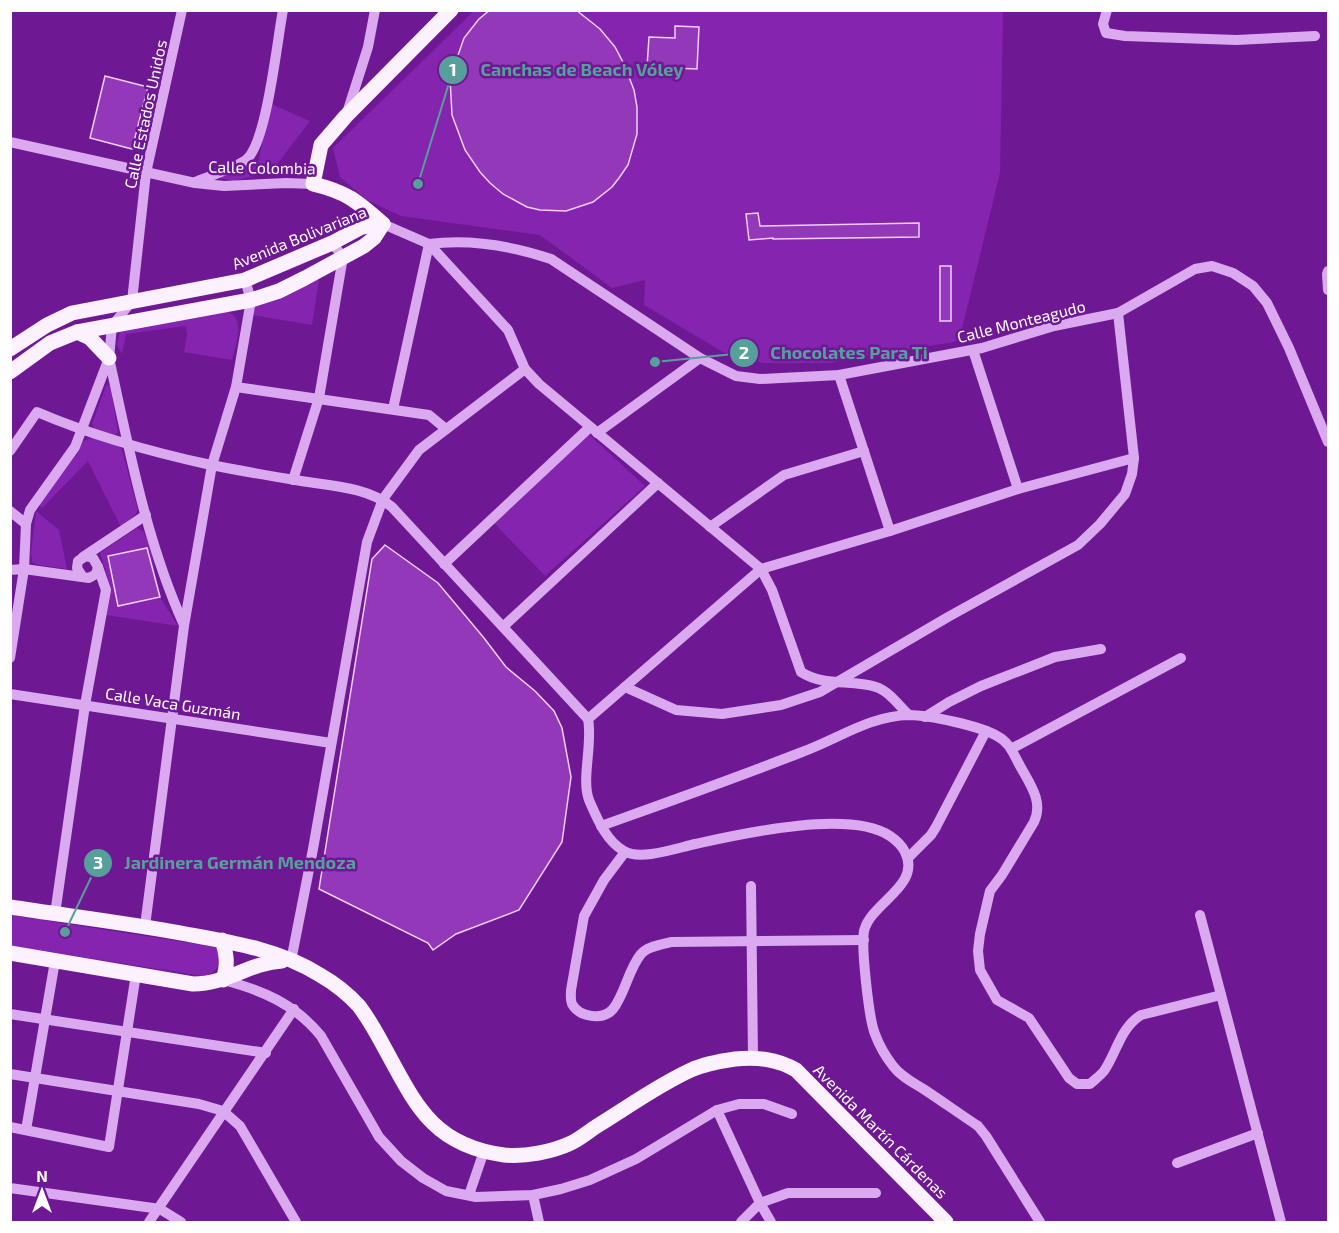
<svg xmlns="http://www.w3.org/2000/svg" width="1339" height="1233" font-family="'Exo 2',sans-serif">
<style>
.green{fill:#8424af}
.building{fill:#9238b8;stroke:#eed0fb;stroke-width:1.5}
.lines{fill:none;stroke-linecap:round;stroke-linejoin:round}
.minor{stroke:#daa9f0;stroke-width:10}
.major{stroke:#fcf2ff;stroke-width:15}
.labels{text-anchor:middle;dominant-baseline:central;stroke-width:5;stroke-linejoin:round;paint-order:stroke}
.street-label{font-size:16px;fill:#fff;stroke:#6f1894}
.leader{fill:none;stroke:#579f9a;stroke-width:2}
.callout-dot{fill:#579f9a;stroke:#6f1894;stroke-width:2}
.mark-label{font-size:18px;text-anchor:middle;font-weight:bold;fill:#fff}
.callout-label{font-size:18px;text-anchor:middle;font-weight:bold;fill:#579f9a;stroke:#6f1894;stroke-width:5;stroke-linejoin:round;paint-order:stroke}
</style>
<rect width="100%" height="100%" fill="#6f1894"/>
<!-- green -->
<g class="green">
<path d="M474,11H1003L1000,173L959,341L830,363H763L723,352L644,305L645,280L612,288L540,235L401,216L367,200L340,177L333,148Z"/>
<path d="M269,103L310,121L271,172L233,181L215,177L259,160Z"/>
<path d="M319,279L312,325L253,315V302Z"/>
<path d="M225,311C247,316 236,344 232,360L184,352L187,335L186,326L126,334L122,354L117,345L120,330Z"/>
<path d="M110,385L118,432L115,435L95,430L92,424L106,386Z"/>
<path d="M585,431L645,486L545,576L492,521Z"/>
<path d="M92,438L119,446L122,450L138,510L135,515L121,527L88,461L42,508L38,503L78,453L83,441Z"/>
<path d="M36,511L59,530L67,569L39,565L32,562L31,552Z"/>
<path d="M137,528L144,532L150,547L160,597L178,626L106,615L110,586L100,553Z"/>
<path d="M10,915L216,947L221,951C219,965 218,974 202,976L11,946Z"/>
</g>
<!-- building -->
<g class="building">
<path d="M490,10H576L600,29L615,47L624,64L634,90L637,107V134L628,165L619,178L612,187L593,202L566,211L540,210L527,207L503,194L490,183L480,172L465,150L452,115L450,78L464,38L479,19Z"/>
<path d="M675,26L699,27L697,69L647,67L649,37L675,38Z"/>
<path d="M105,76L148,87L132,149L90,138Z"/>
<path d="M758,213L760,226L919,223V237L773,239V238L749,240L746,214Z"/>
<rect x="940" y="266" width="11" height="55"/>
<path d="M385,545L438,583L484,638L506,667L535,691L554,711L562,728L571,777L562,842L519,910L456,934L433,950L428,943L319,889L372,559Z"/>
<path d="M147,548L160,597L118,606L108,556Z"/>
</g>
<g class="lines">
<!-- minor -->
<g class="minor">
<path d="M1107,10L1103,24L1106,33L1125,36L1236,40L1315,36"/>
<path d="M347,113L368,47L375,10"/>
<path d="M10,142L195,183L224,186L286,183L313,184"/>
<path d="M195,182C207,177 238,167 247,159C267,141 277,41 283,10"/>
<path d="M383,224L429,244L508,330L525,369L539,384L761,569L772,590L801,672C824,687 851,679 876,687C889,691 899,706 909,715"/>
<path d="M429,244C469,239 512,246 551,259L700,358L736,376L760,379L839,375L982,348L1054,326L1118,313L1195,269L1212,266L1233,273L1253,286L1267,303L1289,348L1328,442"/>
<path d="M1328,271L1327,274L1328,290"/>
<path d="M973,350L1018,489"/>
<path d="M109,358C129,448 146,541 184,625"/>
<path d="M839,375L890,531"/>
<path d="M236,387L429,415L446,429"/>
<path d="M393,409L429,244"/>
<path d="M597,433L700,358"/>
<path d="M10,451L37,412C93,436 151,452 211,465C241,471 271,476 301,481C332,486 367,487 392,507L588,719C593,744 581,779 589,800C597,818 606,841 624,851C640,861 677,848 695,844C741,834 849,809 890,836C896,840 902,846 905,852C922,886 871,902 864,931C861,947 869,1020 875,1034C879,1045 886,1057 893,1066C901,1077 914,1083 925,1090C943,1102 960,1114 978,1126L986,1136L1040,1222"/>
<path d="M293,480L319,398L343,257L332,243"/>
<path d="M10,511L26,524"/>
<path d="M710,527L784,475L864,451"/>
<path d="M83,557L146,515"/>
<path d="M444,564L590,427"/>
<path d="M10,570L24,569L89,578L96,574L98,567L93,558L86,556L78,561L77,568L82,576"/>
<path d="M504,626L658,483"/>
<path d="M10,658L24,569L26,524L30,510L75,447L109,358L112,326L132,301L146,173L182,10"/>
<path d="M625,687L676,710L722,714L781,705L820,692L948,617L1078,545L1100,524L1125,494L1132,474L1134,458"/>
<path d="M10,694L331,743"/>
<path d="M925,717L949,702L981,686L1055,657L1101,649"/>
<path d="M588,719L761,569L890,531L1018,489L1134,458L1118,313"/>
<path d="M1011,749L1181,658"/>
<path d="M601,826C668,802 736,778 802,752C838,739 869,716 909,715C928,715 981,726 997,736C1009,742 1013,753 1019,764C1029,783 1044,801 1034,822L1002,875L990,891L980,934L978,951L980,970L997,1000L1029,1018L1069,1078L1077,1084H1090C1094,1080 1100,1076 1104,1071C1117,1052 1120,1028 1141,1015L1221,995"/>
<path d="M625,852L604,880L584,916L571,990C571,995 570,999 572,1004C579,1017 603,1021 613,1009C625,994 628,970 641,954C648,946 661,945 671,942L864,940"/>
<path d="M908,858L931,835L936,827L986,731"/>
<path d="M751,886L753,1057"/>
<path d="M55,914L85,705L106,590L98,567"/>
<path d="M1200,915L1281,1222"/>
<path d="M145,926L184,626L212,465L236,387L251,300L245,280"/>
<path d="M291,961L313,849L367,542L383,499L419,450L525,369"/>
<path d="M223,980C262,990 295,1004 321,1036L379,1137L401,1161L423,1178L446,1191L476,1197L533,1195L561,1189L590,1180L636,1159L717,1110L739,1104H764L792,1114"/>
<path d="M10,1014L266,1053"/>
<path d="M10,1074L199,1104L223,1111L240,1126L296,1222"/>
<path d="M717,1110L760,1203L771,1222"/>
<path d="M10,1127L109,1147L136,974"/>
<path d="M26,1130L55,961"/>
<path d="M1177,1163L1258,1133"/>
<path d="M10,1188L160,1209L181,1222"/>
<path d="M469,1195L484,1151"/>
<path d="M533,1195L539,1222"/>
<path d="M149,1222L294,1009"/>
<path d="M741,1222L760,1203L788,1193H876"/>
</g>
<!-- major -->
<g class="major">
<path d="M383,224C357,201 347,192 313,184L321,145L346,116L451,10"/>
<path d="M77,332L90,338L109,358"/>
<path d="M10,349L47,325L72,313L245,280L332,243L362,227L383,224"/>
<path d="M10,372L50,343L77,332L251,300L279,291L305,278L364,246L374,238L383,224"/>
<path d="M10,907C69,916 128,923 186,934C231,942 281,950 320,975C334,983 348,994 359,1006C368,1018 376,1032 383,1045C415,1103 431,1145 504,1155C525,1157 552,1152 571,1143C580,1139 589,1131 597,1126C628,1107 658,1085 691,1070C704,1064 721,1061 735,1059C758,1057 777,1059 796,1070L946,1222"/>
<path d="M222,940C227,955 228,965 223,980"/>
<path d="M10,953L193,984C227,984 249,963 282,961"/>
</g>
</g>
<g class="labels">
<!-- street labels -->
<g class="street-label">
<text transform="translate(145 114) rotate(-78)">Calle Estados Unidos</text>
<text transform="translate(262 167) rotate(1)">Calle Colombia</text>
<text transform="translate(299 237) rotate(-22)">Avenida Bolivariana</text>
<text transform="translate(1021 321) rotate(-14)">Calle Monteagudo</text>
<text transform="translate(173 703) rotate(9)">Calle Vaca Guzmán</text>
<text transform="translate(881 1131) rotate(45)">Avenida Martín Cárdenas</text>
</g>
</g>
<!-- callouts -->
<path class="leader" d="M418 184L453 70M655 362L744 353M65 932L98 863"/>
<g class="callout-dot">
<circle cx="418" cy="184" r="6"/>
<circle cx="655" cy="362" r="6"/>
<circle cx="65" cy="932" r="6"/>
<circle cx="453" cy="70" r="15"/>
<circle cx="744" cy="353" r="15"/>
<circle cx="98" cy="863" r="15"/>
</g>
<g class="mark-label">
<text x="453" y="76">1</text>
<text x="744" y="359">2</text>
<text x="98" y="869">3</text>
</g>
<g class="callout-label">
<text x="582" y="76">Canchas de Beach Vóley</text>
<text x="849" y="359">Chocolates Para Ti</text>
<text x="240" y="869">Jardinera Germán Mendoza</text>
</g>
<!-- border -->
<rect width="1339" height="1233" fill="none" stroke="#ffffff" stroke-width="24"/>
<!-- north arrow -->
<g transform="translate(42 1191)" stroke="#6f1894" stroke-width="4.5" paint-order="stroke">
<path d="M0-4.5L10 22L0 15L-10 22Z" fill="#ffffff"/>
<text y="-9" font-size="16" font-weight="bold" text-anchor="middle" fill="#ffffff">N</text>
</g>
</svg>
